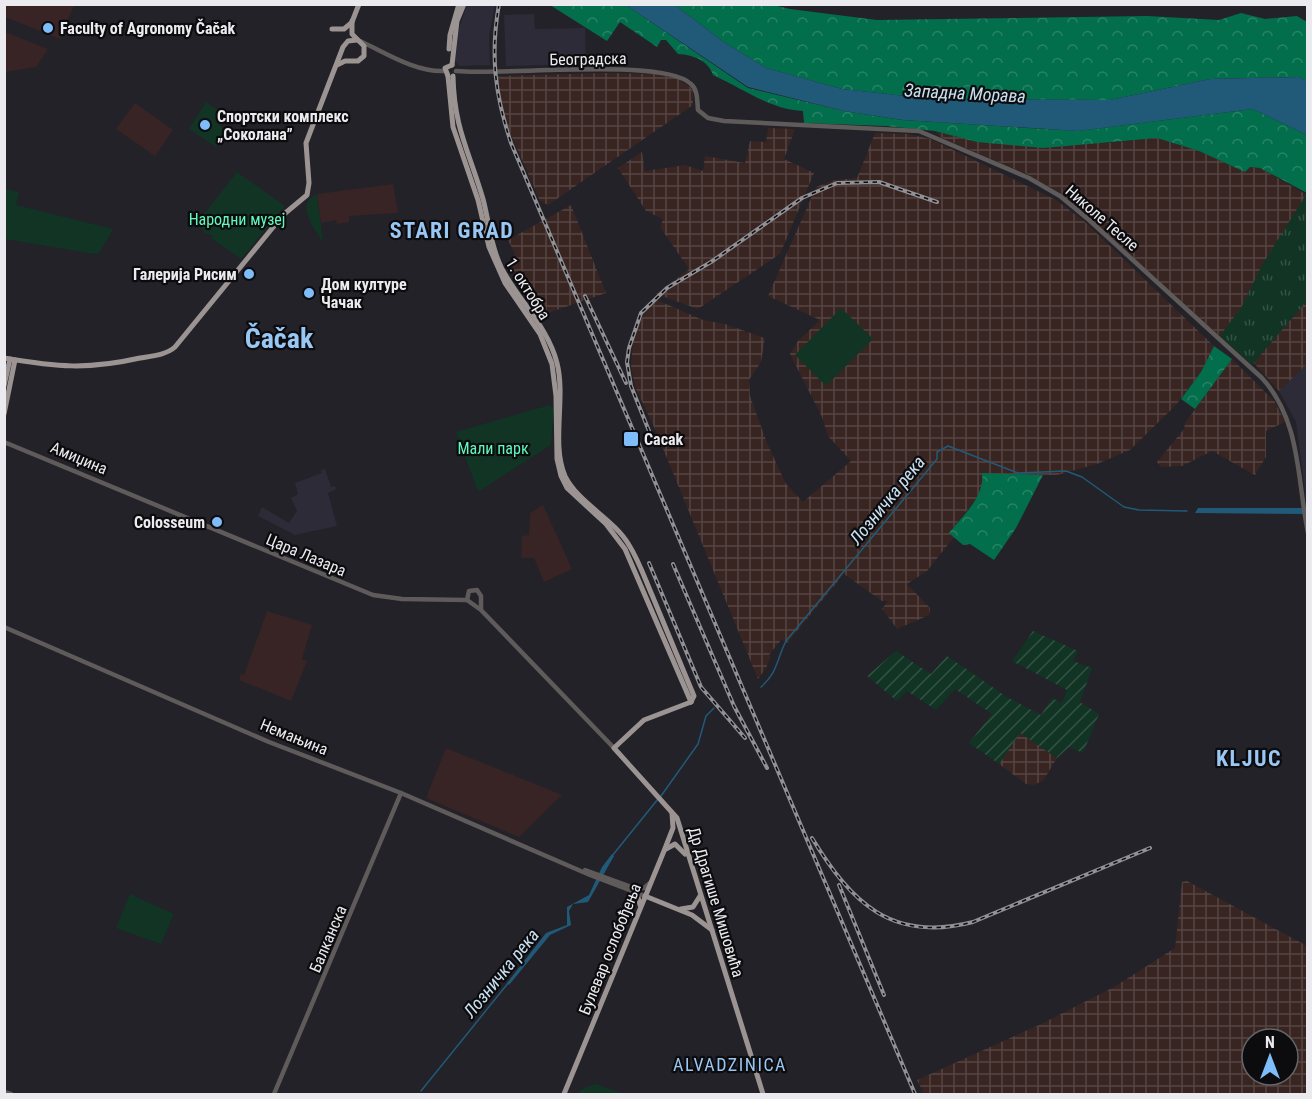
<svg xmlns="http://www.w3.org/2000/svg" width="1312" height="1099" font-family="'Roboto Condensed',sans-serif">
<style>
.built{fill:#2c2b37}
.industrial{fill:url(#industrial-grid);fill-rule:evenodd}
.education{fill:#382424}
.grass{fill:url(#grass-tufts)}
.forest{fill:url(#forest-crowns)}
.park{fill:#113425}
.garden{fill:url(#garden-furrows)}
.water{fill:#215a78}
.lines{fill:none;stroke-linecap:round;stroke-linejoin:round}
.stream{stroke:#215a78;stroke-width:1.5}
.minor{stroke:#5f5b5a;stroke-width:4.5}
.major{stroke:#9b9492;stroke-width:5}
.rail-casing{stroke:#909095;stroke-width:4}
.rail{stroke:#0c0c0f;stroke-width:1.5;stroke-dasharray:4.5;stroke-linecap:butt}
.poi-dot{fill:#7ebdf9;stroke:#0c0c0f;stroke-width:2}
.labels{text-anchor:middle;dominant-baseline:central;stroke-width:4.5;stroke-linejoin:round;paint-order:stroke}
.poi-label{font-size:16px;font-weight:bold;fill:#ebebef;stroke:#0c0c0f;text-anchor:start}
.street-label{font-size:16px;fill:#ebebef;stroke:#0c0c0f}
.park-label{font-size:16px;fill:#61fabc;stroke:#0c0c0f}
.water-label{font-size:18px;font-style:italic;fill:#c9e0ef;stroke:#0c0c0f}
.neighbourhood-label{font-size:18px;letter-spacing:1.5px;fill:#99c7f4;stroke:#0c0c0f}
.district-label{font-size:22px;font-weight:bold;letter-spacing:1.5px;fill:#99c7f4;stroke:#0c0c0f}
.town-label{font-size:28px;font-weight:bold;fill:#99c7f4;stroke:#0c0c0f}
</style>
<defs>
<pattern id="industrial-grid" width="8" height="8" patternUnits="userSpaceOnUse" patternTransform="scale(1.5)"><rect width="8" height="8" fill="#382521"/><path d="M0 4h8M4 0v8" fill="none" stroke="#554542"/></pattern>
<pattern id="grass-tufts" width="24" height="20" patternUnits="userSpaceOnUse" patternTransform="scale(1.5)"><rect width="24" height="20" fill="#113425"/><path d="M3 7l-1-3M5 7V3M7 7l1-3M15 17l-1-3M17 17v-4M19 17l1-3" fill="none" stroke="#345245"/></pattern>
<pattern id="forest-crowns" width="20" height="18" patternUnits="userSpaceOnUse" patternTransform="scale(1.5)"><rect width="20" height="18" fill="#036e4c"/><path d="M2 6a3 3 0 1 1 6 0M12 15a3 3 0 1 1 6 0" fill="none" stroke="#288366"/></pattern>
<pattern id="garden-furrows" width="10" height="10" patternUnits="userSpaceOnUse" patternTransform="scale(1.5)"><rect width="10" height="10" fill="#113425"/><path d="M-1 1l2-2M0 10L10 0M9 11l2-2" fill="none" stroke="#345245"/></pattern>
</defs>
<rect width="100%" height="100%" fill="#222228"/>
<!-- built -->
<g class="built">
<path d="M467,5H495L489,37L490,65L459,66L455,61L459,28Z"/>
<path d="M534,14L535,29L585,28L586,64L506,66L504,15Z"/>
<path d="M1307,364V505L1296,422L1279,391Z"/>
<path d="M325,469L331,487L335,486L336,489L328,493L337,526L295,535L258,516L262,507L289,523L297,511L291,498L298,494L295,483L322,473L321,470Z"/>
</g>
<!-- industrial -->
<g class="industrial">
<path d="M605,73L654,74L676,78L690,87L693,91V105L548,205L540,201L508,128L500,100L498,76Z"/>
<path d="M768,128L795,129L784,159L814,173L780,254L698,309L656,294L689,269L660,227L663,219L646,211L618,168L642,152L645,171L685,165L703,171L705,156L745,163L750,141L766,142Z"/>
<path d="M935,131L977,142L1106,143L1157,138L1199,151L1245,172L1250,167L1260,168L1307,195L1241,308L1220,336L1059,192L1027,174L940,137Z"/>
<path d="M875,133L908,134L931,139L1056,200L1084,221L1214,346L1201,372L1176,405L1130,450L1097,464L1057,475L982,474L983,483L980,494L949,533L954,537L927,571L907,584L930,608L929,615L897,629L882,609L888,601H882L844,574L787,643L782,639L769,655L771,656L766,668L758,679L654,427L635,387L631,366L633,342L636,328L648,308L657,300L703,320L725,324L765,338L761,362L749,380L750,396L767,443L786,484L803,502L851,461L828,436L822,417L790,354L798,341L820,320L768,296L816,187L835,180L857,178Z"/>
<path d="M571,205L606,293L539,316L527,290L510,266L515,254L508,240Z"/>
<path d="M1307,301V364L1279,391L1253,362Z"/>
<path d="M1232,359L1275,402L1285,422L1266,431V457L1255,475L1212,451L1182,466L1161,467L1157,462L1184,429L1185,423Z"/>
<path d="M1020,733L1057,758L1043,781L1033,785L1026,784L999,764Z"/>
<path d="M1187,881L1307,946V1094H924L917,1080L1039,1025L1114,987L1175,948L1182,882ZM1252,1039H1288V1075H1252Z"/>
</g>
<!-- education -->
<g class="education">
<path d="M6,5V4L74,5L60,39L5,17Z"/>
<path d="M5,32L48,49L36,67L5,72Z"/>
<path d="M135,103L173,130L155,156L116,129Z"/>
<path d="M393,184L398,213L349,216V222L337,224L336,220L321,223L317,194Z"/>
<path d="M543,505L572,569L544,582L534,558H521L522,536L529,535L530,513Z"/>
<path d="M267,611L312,625L302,659L307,661L291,701L239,680L241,674L244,675Z"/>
<path d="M446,748L498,769L562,795L519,837L426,798Z"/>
</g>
<!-- grass -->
<path class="grass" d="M1307,193V301L1252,365L1220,336L1241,308L1262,265Z"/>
<!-- forest -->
<g class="forest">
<path d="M550,5H626L748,88L844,111L902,120L1078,131L1253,109L1307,135V193L1260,168L1250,167L1245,172L1199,151L1157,138L1043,148L977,142L935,131L886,126L804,123L803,111C769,109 744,89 713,75C708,60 693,55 678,54L666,40H661L657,47L620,22L607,41Z"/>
<path d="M675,5H773L790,9L877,20L1147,16L1219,20L1241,13L1265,19L1297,16L1307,22V81L1299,77L1210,79L1110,100L933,99L842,89L766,68L725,43Z"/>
<path d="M1214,346L1232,359L1195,409L1181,399L1201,372Z"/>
<path d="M982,473L1043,475L1016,528L994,560L970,544L963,545L949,533C963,515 985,497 982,473Z"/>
</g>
<!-- park -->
<g class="park">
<path d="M206,102L221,112L215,122L227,130L216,147L189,129Z"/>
<path d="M237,172L285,206L241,259L211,238L213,236L205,233L197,223Z"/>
<path d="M4,189L19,192L16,205L113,229L99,253L95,254L5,239Z"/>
<path d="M317,194L323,243C316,229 293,205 317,194Z"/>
<path d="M841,308L873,339L826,386L795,355Z"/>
<path d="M549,405L554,408L551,445L479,491L477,489L456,432Z"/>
<path d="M130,894L174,914L161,944L116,928Z"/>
<path d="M596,1084L624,1094H576L586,1087Z"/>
</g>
<!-- garden -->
<path class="garden" d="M1033,631L1078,651L1073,661L1092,668L1080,702L1099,714L1083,753L1069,747L1057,758L1020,733L999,764L969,743L992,714L955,689L936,710L907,691L897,701L867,676L896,651L931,674L947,656L1007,697L1041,715L1052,698L1062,703L1067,690L1012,661Z"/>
<!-- water -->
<g class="water">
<path d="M626,5H675L725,43L766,68L842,89L933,99L1110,100L1210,79L1299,77L1307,81V135L1253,109L1078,131L903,120L844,111L748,87Z"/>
<path d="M1198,508H1308L1307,514L1195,513Z"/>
<path d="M612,854L614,856L588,902L573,904L569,911L571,925L550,935L509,985L507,983L546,933L567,925V907L589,895L602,867Z"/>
</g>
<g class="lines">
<!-- stream -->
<g class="stream">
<path d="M761,687C778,672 776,661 786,641L937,459V452L948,446L1018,473L1066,471L1082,477L1124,507L1139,510L1187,511"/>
<path d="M661,796L698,744L706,716L714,708"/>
<path d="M612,856L658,799"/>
<path d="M421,1091L509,982"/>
</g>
<!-- minor -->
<g class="minor">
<path d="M360,41C386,53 415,72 444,71"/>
<path d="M456,71C502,76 664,57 691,84C698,90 697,101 698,110L708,118L724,121L919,131L1029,178L1060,196L1089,220L1262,378C1301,421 1297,479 1308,533"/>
<path d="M4,442L373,595L402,599L467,600"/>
<path d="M467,600L481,610L614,748"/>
<path d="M467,600L469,591L477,590L481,596V609"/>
<path d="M4,627L269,742L401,793L590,875L645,896"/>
<path d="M585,870L637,889L644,888L651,882"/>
<path d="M4,1092L11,1094"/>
<path d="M274,1094L401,793"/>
</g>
<!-- major -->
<g class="major">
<path d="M352,22L359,4"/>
<path d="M332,29H344L350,24"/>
<path d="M449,49L450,35L459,4"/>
<path d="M337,65L345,61H358L364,56V46L352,34V21"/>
<path d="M452,65L457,21L464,4"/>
<path d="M448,76L453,127L478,200L489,247L505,283L540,334L552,364L556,396L557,459L561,476L567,488L606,524L625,549L691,702"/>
<path d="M448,76L445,68L452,65"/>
<path d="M453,76C454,128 469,151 483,199C489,222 491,247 502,269C519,301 548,327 557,363C566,398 551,444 565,476C579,504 613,518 629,545C639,561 645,579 652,595C666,629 680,662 694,696L691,702"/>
<path d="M4,358C57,367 87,370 140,358C152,356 166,355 175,347L283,215L307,195L309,183L306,143L343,47L348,41L357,40"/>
<path d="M4,386L10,359"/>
<path d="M4,414L15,360"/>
<path d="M691,702L644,720L614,748L677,818L763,1094"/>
<path d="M666,849L675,844L685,854"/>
<path d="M633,893L638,897L640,905"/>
<path d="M645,896L692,915L712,930"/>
<path d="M681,909L693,907L700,896"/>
<path d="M564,1094L664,851L673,828L672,813"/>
</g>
<defs>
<g id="rail">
<path d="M499,4C490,55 495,95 511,143L915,1094"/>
<path d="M585,296L626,383"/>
<path d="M649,431L631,386L627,362L629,348L641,313L667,288L711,262L802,198L837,183L879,182L937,202"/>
<path d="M649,563L701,687L745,738"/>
<path d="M673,564L734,706L767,768"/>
<path d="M812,838C851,902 891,943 973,922L1150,848"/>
<path d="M839,885L884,995"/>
</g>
</defs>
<!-- rail casing -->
<use href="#rail" class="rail-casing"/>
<!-- rail -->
<use href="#rail" class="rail"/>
</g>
<!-- markers -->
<g class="poi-dot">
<circle cx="48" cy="28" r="6"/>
<circle cx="205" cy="125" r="6"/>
<circle cx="249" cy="274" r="6"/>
<circle cx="309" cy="293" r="6"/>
<rect x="623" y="431" width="16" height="16" rx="3"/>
<circle cx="217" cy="522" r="6"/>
</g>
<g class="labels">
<!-- poi labels -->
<g class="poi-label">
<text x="60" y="28">Faculty of Agronomy Čačak</text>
<text x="217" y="116">Спортски комплекс<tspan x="217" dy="18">„Соколана”</tspan></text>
<text x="237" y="274" text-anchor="end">Галерија Рисим</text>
<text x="321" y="284">Дом културе<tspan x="321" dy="18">Чачак</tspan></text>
<text x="644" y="439">Cacak</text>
<text x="205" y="522" text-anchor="end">Colosseum</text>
</g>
<!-- street labels -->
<g class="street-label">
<text transform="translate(588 59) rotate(-1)">Београдска</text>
<text transform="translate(1102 218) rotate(41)">Николе Тесле</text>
<text transform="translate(528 289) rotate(58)">1. октобра</text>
<text transform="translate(79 458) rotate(23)">Амиџина</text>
<text transform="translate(306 555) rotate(23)">Цара Лазара</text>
<text transform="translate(294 737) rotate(22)">Немањина</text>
<text transform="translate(716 902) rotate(73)">Др Драгише Мишовића</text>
<text transform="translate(328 939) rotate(-67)">Балканска</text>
<text transform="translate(610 949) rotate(-68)">Булевар ослобођења</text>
</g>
<!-- park labels -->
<g class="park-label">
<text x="237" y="219">Народни музеј</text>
<text x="493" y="448">Мали парк</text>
</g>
<!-- water labels -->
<g class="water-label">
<text transform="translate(965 93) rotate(3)">Западна Морава</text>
<text transform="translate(887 500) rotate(-51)">Лозничка река</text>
<text transform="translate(501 973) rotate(-51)">Лозничка река</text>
</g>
<!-- neighbourhood labels -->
<g class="neighbourhood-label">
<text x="730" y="1064">ALVADZINICA</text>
</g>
<!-- district labels -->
<g class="district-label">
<text x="452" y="230">STARI GRAD</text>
<text x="1249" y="758">KLJUC</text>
</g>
<!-- town labels -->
<g class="town-label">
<text x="279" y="338">Čačak</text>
</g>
</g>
<!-- border -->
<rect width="1312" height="1099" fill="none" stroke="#ebebef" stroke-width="12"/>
<!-- north arrow -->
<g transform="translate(1270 1057)"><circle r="28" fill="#0c0c0f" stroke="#656569" stroke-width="1.5"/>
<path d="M0-4.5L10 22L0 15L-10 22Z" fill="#7ebdf9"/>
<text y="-9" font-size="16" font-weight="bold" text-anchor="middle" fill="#ebebef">N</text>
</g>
</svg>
